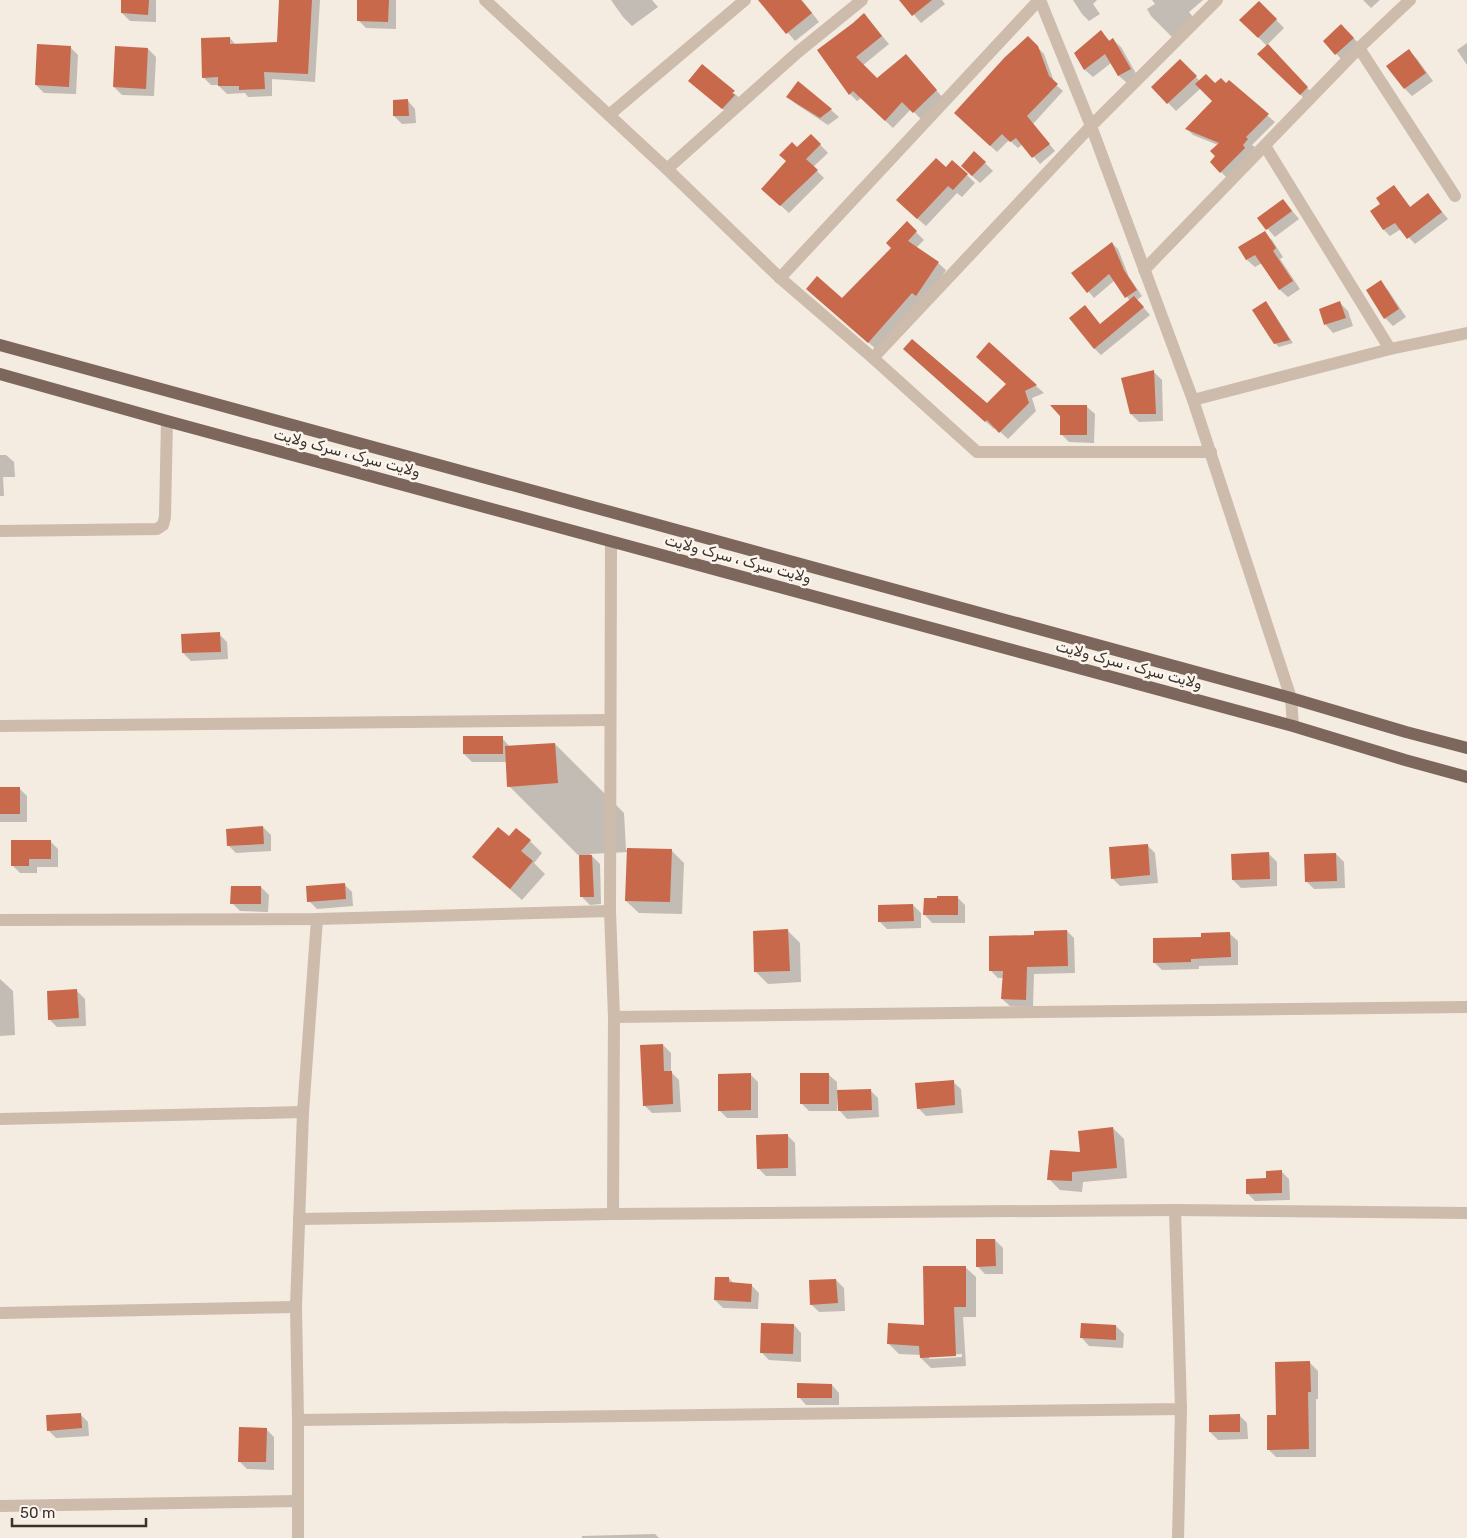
<svg xmlns="http://www.w3.org/2000/svg" width="1467" height="1538" font-family="Rubik,'Noto Sans Arabic',sans-serif">
<style>
.shadow{fill:#0003;fill-rule:evenodd}
.building{fill:#c8694b}
.lines{fill:none;stroke-linecap:round;stroke-linejoin:round}
.minor{stroke:#cdbbac;stroke-width:12}
.major{stroke:#7d675c;stroke-width:12}
.labels{text-anchor:middle;dominant-baseline:central;stroke-width:5;stroke-linejoin:round;paint-order:stroke}
.street-label{font-size:15px;fill:#3b302b;stroke:#fbf5ee}
</style>
<rect width="100%" height="100%" fill="#f4ebe1"/>
<!-- shadow -->
<g class="shadow">
<path d="M122,0H156V22L130,21L122,13Z"/>
<path d="M280,0H320L315,82L272,79V96L248,97L245,93L227,94L218,85H211L203,77L230,38L236,45L278,43Z"/>
<path d="M359,0H396V29L366,28L358,20Z"/>
<path d="M611,0H652L658,7L632,26L623,17Z"/>
<path d="M770,0H802L819,22L795,41L764,5Z"/>
<path d="M901,0H942L945,4L921,23Z"/>
<path d="M1073,0H1097L1093,4L1100,14L1089,21L1082,14Z"/>
<path d="M1152,0H1203L1189,12L1197,22L1176,41L1151,16L1147,9L1155,4Z"/>
<path d="M1363,0H1380L1371,8Z"/>
<path d="M1259,2L1284,28L1267,45L1314,95L1307,101L1259,55L1268,47L1241,20Z"/>
<path d="M871,23L889,44L862,66L877,80L913,63L943,98L922,120L911,109L893,128L861,98L857,101L850,94L818,51Z"/>
<path d="M1101,32L1110,41L1113,40L1121,47L1138,77L1127,83L1119,76L1111,63L1093,77L1085,70L1075,53Z"/>
<path d="M1349,33L1361,46L1344,62L1324,41Z"/>
<path d="M1028,37L1044,54L1055,84L1063,91L1033,124L1055,151L1040,164L1023,144L1018,148L1009,140L997,152L962,120Z"/>
<path d="M1467,43V65L1457,50Z"/>
<path d="M70,47L78,55L76,94L44,93L36,85Z"/>
<path d="M148,49L156,57L154,96L122,95L114,87Z"/>
<path d="M1409,51L1417,59L1433,81L1412,96L1405,89Z"/>
<path d="M1180,61L1200,81L1215,85H1226L1229,82L1275,122L1252,145L1255,147L1228,179L1211,162L1217,156L1218,145L1193,135L1187,129L1214,101L1201,88L1176,111L1153,87Z"/>
<path d="M702,66L742,100L731,116L698,88Z"/>
<path d="M798,83L831,110L839,117L828,125L796,104L788,97Z"/>
<path d="M408,101L415,109L416,123L402,124L394,116Z"/>
<path d="M811,135L828,153L813,167L824,178L789,213L770,196L797,149Z"/>
<path d="M985,163L993,171L980,183L970,174Z"/>
<path d="M967,175L975,183L962,197L957,193L926,226L905,208Z"/>
<path d="M1394,186L1411,208L1428,195L1448,219L1415,244L1401,229L1390,236L1384,230L1382,204Z"/>
<path d="M1283,200L1299,219L1275,237L1259,219Z"/>
<path d="M907,223L924,240L916,248L938,263L946,270L924,303L877,350L807,289L842,300L893,248Z"/>
<path d="M1264,233L1272,240L1283,257L1280,259L1300,289L1288,297L1280,290L1262,263L1255,267L1247,260L1240,247Z"/>
<path d="M1112,243L1118,249L1129,277L1142,296L1137,300L1150,315L1101,355L1094,348L1101,325L1130,301L1115,280L1094,298L1073,273Z"/>
<path d="M1380,282L1388,290L1406,317L1393,326L1385,318Z"/>
<path d="M1340,303L1348,311L1353,326L1333,333L1326,325L1320,310Z"/>
<path d="M1269,306L1293,343L1279,347L1275,343Z"/>
<path d="M989,344L1044,393L1032,398L1036,411L1008,439L995,427L994,429L912,357L987,405L1007,385Z"/>
<path d="M1154,372L1162,380L1163,421L1139,422L1131,414Z"/>
<path d="M1087,407L1095,414L1094,443L1069,442L1061,434Z"/>
<path d="M0,455H6L14,462L15,477H3L4,496H0Z"/>
<path d="M219,634L227,642L228,659L191,661L183,653Z"/>
<path d="M502,738L510,747L555,744L624,813L626,850L672,851L684,863L682,914L639,913L626,901L628,852L590,854L600,864L601,904L590,905L582,897L580,855H578L509,786L507,762H472L464,754Z"/>
<path d="M0,788H19L27,796V822H0Z"/>
<path d="M263,827L271,835V851L236,853L228,845Z"/>
<path d="M50,841L58,849V867H37V873H20L12,865Z"/>
<path d="M530,841L542,853L534,863L545,874L522,900L474,857Z"/>
<path d="M1147,845L1155,853L1158,883L1120,886L1112,878Z"/>
<path d="M1269,854L1277,862V886L1241,888L1233,880Z"/>
<path d="M1336,854L1344,862L1345,888L1314,889L1306,881Z"/>
<path d="M344,884L352,892L353,906L317,909L309,901Z"/>
<path d="M261,887L269,895L268,912L240,911L232,903Z"/>
<path d="M957,897L965,905V923H932L925,915Z"/>
<path d="M913,905L921,913V928L887,929L879,921Z"/>
<path d="M788,931L800,943L801,982L768,984L756,972Z"/>
<path d="M1067,931L1074,938L1075,973L1034,974L1033,1007L1010,1006L1002,999L1004,978H998L991,971L1035,936Z"/>
<path d="M1230,934L1238,941V965L1199,966V969L1162,970L1154,962L1202,938Z"/>
<path d="M0,979L13,991L15,1035L0,1036Z"/>
<path d="M77,991L85,999L86,1026L57,1027L49,1019Z"/>
<path d="M663,1045L671,1053V1072L679,1080L681,1112L652,1113L644,1105Z"/>
<path d="M750,1074L758,1082V1118H727L720,1111Z"/>
<path d="M829,1075L837,1082V1092L870,1090L878,1098L879,1117L847,1119L840,1111L839,1092H837V1111H809L801,1103Z"/>
<path d="M953,1082L961,1089L963,1113L926,1116L918,1108Z"/>
<path d="M1113,1128L1124,1139L1127,1178L1083,1182L1082,1192L1060,1190L1049,1179Z"/>
<path d="M787,1135L795,1143L796,1176H766L758,1168Z"/>
<path d="M1281,1171L1289,1179L1290,1200L1255,1201L1247,1193L1267,1179Z"/>
<path d="M995,1240L1003,1248V1274H985L977,1266Z"/>
<path d="M965,1267L976,1277V1317H963L966,1366L931,1368L921,1358V1355L899,1354L889,1344L925,1326ZM962,1354V1357L929,1359V1356Z"/>
<path d="M729,1278L734,1284L751,1285L759,1293L758,1309L723,1308L715,1300Z"/>
<path d="M836,1280L844,1288L845,1311L819,1312L811,1304Z"/>
<path d="M794,1325L801,1333V1362L769,1360L761,1352Z"/>
<path d="M1116,1326L1124,1334L1123,1348L1089,1346L1082,1338Z"/>
<path d="M1310,1363L1318,1371V1399H1316V1457H1276L1268,1449L1277,1417Z"/>
<path d="M832,1385L839,1393V1405H806L799,1397Z"/>
<path d="M80,1414L88,1422L89,1436L56,1438L48,1430Z"/>
<path d="M1239,1415L1247,1423L1248,1439L1218,1440L1210,1432Z"/>
<path d="M266,1429L274,1437V1470L247,1469L239,1461Z"/>
<path d="M655,1534L659,1538H582V1536Z"/>
</g>
<!-- building -->
<g class="building">
<path d="M121,0H149L148,15L121,13Z"/>
<path d="M279,0H312L308,74L264,72L265,89L239,90V86H218V77L202,78L201,38L230,37V44L277,42Z"/>
<path d="M357,0H389L388,22L357,21Z"/>
<path d="M758,0H801L812,13L786,34Z"/>
<path d="M899,0H932L912,16Z"/>
<path d="M1259,1L1277,19L1258,38L1239,20Z"/>
<path d="M864,13L882,36L856,57L877,78L906,54L937,90L913,113L902,102L885,121L853,91L849,95L817,50L853,23Z"/>
<path d="M1341,24L1354,38L1335,55L1323,41Z"/>
<path d="M1101,30L1109,41L1113,38L1131,69L1118,76L1105,54L1084,70L1074,53Z"/>
<path d="M1028,36L1038,46L1049,76L1058,84L1027,116L1050,144L1032,158L1016,138L1010,142L1002,134L990,146L954,113L1005,57Z"/>
<path d="M37,44L71,46L69,87L35,85Z"/>
<path d="M1268,44L1308,87L1300,95L1257,54Z"/>
<path d="M115,46L148,48L146,89L113,87Z"/>
<path d="M1409,49L1426,73L1404,89L1386,66Z"/>
<path d="M1180,59L1197,76L1167,104L1151,87Z"/>
<path d="M702,64L735,91L732,93L735,95L722,109L688,81Z"/>
<path d="M1206,74L1215,83L1221,78L1226,83L1229,80L1269,114L1246,137L1248,139L1243,145L1245,148L1220,173L1210,162L1215,156L1210,151L1219,143L1185,129L1212,101L1195,84Z"/>
<path d="M798,81L832,109L820,118L786,97Z"/>
<path d="M408,99L409,116H393V100Z"/>
<path d="M811,134L821,144L806,159L818,170L780,206L761,189L786,161L779,155L792,142L797,147Z"/>
<path d="M974,151L986,162L972,176L961,166Z"/>
<path d="M936,158L946,167L952,160L968,174L953,190L948,186L917,219L896,200Z"/>
<path d="M1394,185L1410,207L1428,193L1442,212L1407,239L1395,223L1383,230L1370,211L1380,204L1376,198Z"/>
<path d="M1283,199L1292,211L1266,230L1257,218Z"/>
<path d="M907,221L917,231L908,241L939,262L916,296L912,293L868,343L806,289L817,276L842,298L891,248L886,243Z"/>
<path d="M1265,231L1276,248L1273,251L1293,281L1279,290L1255,255L1246,260L1238,247Z"/>
<path d="M1112,242L1124,270L1137,290L1125,298L1109,274L1087,293L1071,273Z"/>
<path d="M1381,280L1399,309L1384,319L1366,290Z"/>
<path d="M1134,296L1144,307L1094,349L1069,318L1085,305L1100,324Z"/>
<path d="M1266,301L1290,340L1274,344L1252,310Z"/>
<path d="M1340,301L1346,318L1324,325L1319,309Z"/>
<path d="M912,339L987,403L1006,384L976,357L989,342L1037,385L1025,391L1029,403L999,433L987,420L985,422L903,349Z"/>
<path d="M1154,370L1156,414H1130L1121,378Z"/>
<path d="M1050,405H1087V435H1060V416Z"/>
<path d="M220,632L221,652L182,653L181,634Z"/>
<rect x="463" y="736" width="40" height="18"/>
<path d="M555,743L558,783L507,787L505,746Z"/>
<rect x="0" y="787" width="20" height="27"/>
<path d="M263,826L264,844L227,846L226,829Z"/>
<path d="M498,827L509,836L516,828L531,840L521,851L533,861L510,889L472,857Z"/>
<path d="M11,840H51V859H29V866H11Z"/>
<path d="M1148,844L1150,875L1111,879L1109,847Z"/>
<path d="M627,848L672,849L670,902L625,901Z"/>
<path d="M1269,852L1270,879L1232,880L1231,854Z"/>
<path d="M1336,853L1337,881L1305,882L1304,854Z"/>
<path d="M579,855H592L594,897H580Z"/>
<path d="M345,883L346,899L307,902L306,886Z"/>
<path d="M231,886H261V904H230Z"/>
<path d="M937,896H958V915H923L924,898H937Z"/>
<path d="M913,904L914,921L878,922V905Z"/>
<path d="M788,929L790,971L754,972L753,931Z"/>
<path d="M1067,930L1068,966L1027,967L1026,1000L1001,999L1003,971H989V936L1034,935V931Z"/>
<path d="M1230,932L1231,957L1191,959V962L1153,963V938L1201,937V933Z"/>
<path d="M77,989L79,1018L48,1020L47,991Z"/>
<path d="M663,1044L664,1071H672L673,1104L643,1106L640,1045Z"/>
<path d="M751,1073V1110L718,1111V1074Z"/>
<rect x="800" y="1073" width="29" height="31"/>
<path d="M954,1080L955,1105L917,1109L915,1083Z"/>
<path d="M871,1089L872,1110L838,1111L837,1090Z"/>
<path d="M1113,1127L1117,1168L1072,1172V1181L1047,1180L1050,1150L1080,1152L1078,1131Z"/>
<path d="M788,1134V1168L757,1169L756,1135Z"/>
<path d="M1282,1170V1193L1246,1194V1179L1266,1178V1171Z"/>
<path d="M976,1239H995L996,1266L976,1267Z"/>
<path d="M923,1266H966V1307H954L956,1356L920,1358L919,1346L887,1344L888,1323L924,1325Z"/>
<path d="M715,1277H729V1282L752,1284L751,1302L714,1300Z"/>
<path d="M836,1279L838,1303L810,1305L809,1280Z"/>
<path d="M761,1323L794,1324L793,1354L760,1353Z"/>
<path d="M1081,1323L1116,1325V1340L1080,1338Z"/>
<path d="M1310,1361L1311,1392H1308L1309,1449L1267,1450V1415H1276L1275,1362Z"/>
<path d="M797,1383L832,1384V1398H797Z"/>
<path d="M81,1413L82,1428L47,1431L46,1415Z"/>
<path d="M1240,1414V1432H1209V1415Z"/>
<path d="M239,1427L267,1428L266,1462H238Z"/>
</g>
<g class="lines">
<!-- minor -->
<g class="minor">
<path d="M485,0L667,169L780,278L873,358L977,452H1211"/>
<path d="M1040,0L1091,126L1193,400L1291,698L1293,726"/>
<path d="M1359,48L1455,196"/>
<path d="M609,115L745,0"/>
<path d="M1265,146L1390,349"/>
<path d="M667,169L798,52L862,0"/>
<path d="M1144,270L1359,48L1410,0"/>
<path d="M780,278L1039,0"/>
<path d="M873,358L1091,126L1217,0"/>
<path d="M1193,400L1390,349L1467,333"/>
<path d="M0,531L157,529L163,525L165,517L167,421"/>
<path d="M611,542L610,911L614,1017L613,1214"/>
<path d="M0,726L610,720"/>
<path d="M0,920L317,919L610,911"/>
<path d="M614,1017L1467,1007"/>
<path d="M0,1119L303,1112"/>
<path d="M299,1219L613,1214L1175,1210L1467,1213"/>
<path d="M0,1313L296,1307"/>
<path d="M298,1420L1181,1409L1175,1210"/>
<path d="M0,1506L297,1501"/>
<path d="M298,1538V1420L296,1307L303,1112L317,919"/>
<path d="M1178,1538L1181,1409"/>
</g>
<!-- major -->
<g class="major">
<path d="M0,345L1291,698L1406,732L1467,748"/>
<path d="M0,374L167,421L1293,726L1405,760L1467,777"/>
</g>
</g>
<g class="labels">
<!-- street labels -->
<g class="street-label">
<text transform="translate(347 453) rotate(15)">ولایت سړک ، سرک ولایت</text>
<text transform="translate(738 559) rotate(15)">ولایت سړک ، سرک ولایت</text>
<text transform="translate(1129 665) rotate(15)">ولایت سړک ، سرک ولایت</text>
</g>
</g>
<!-- scale -->
<path d="M12 1518v8h134v-8" fill="none" stroke="#3b302b" stroke-width="2.5"/>
<text x="20" y="1518" font-size="15" fill="#3b302b" stroke="#fbf5ee" stroke-width="4" paint-order="stroke">50 m</text>
</svg>
